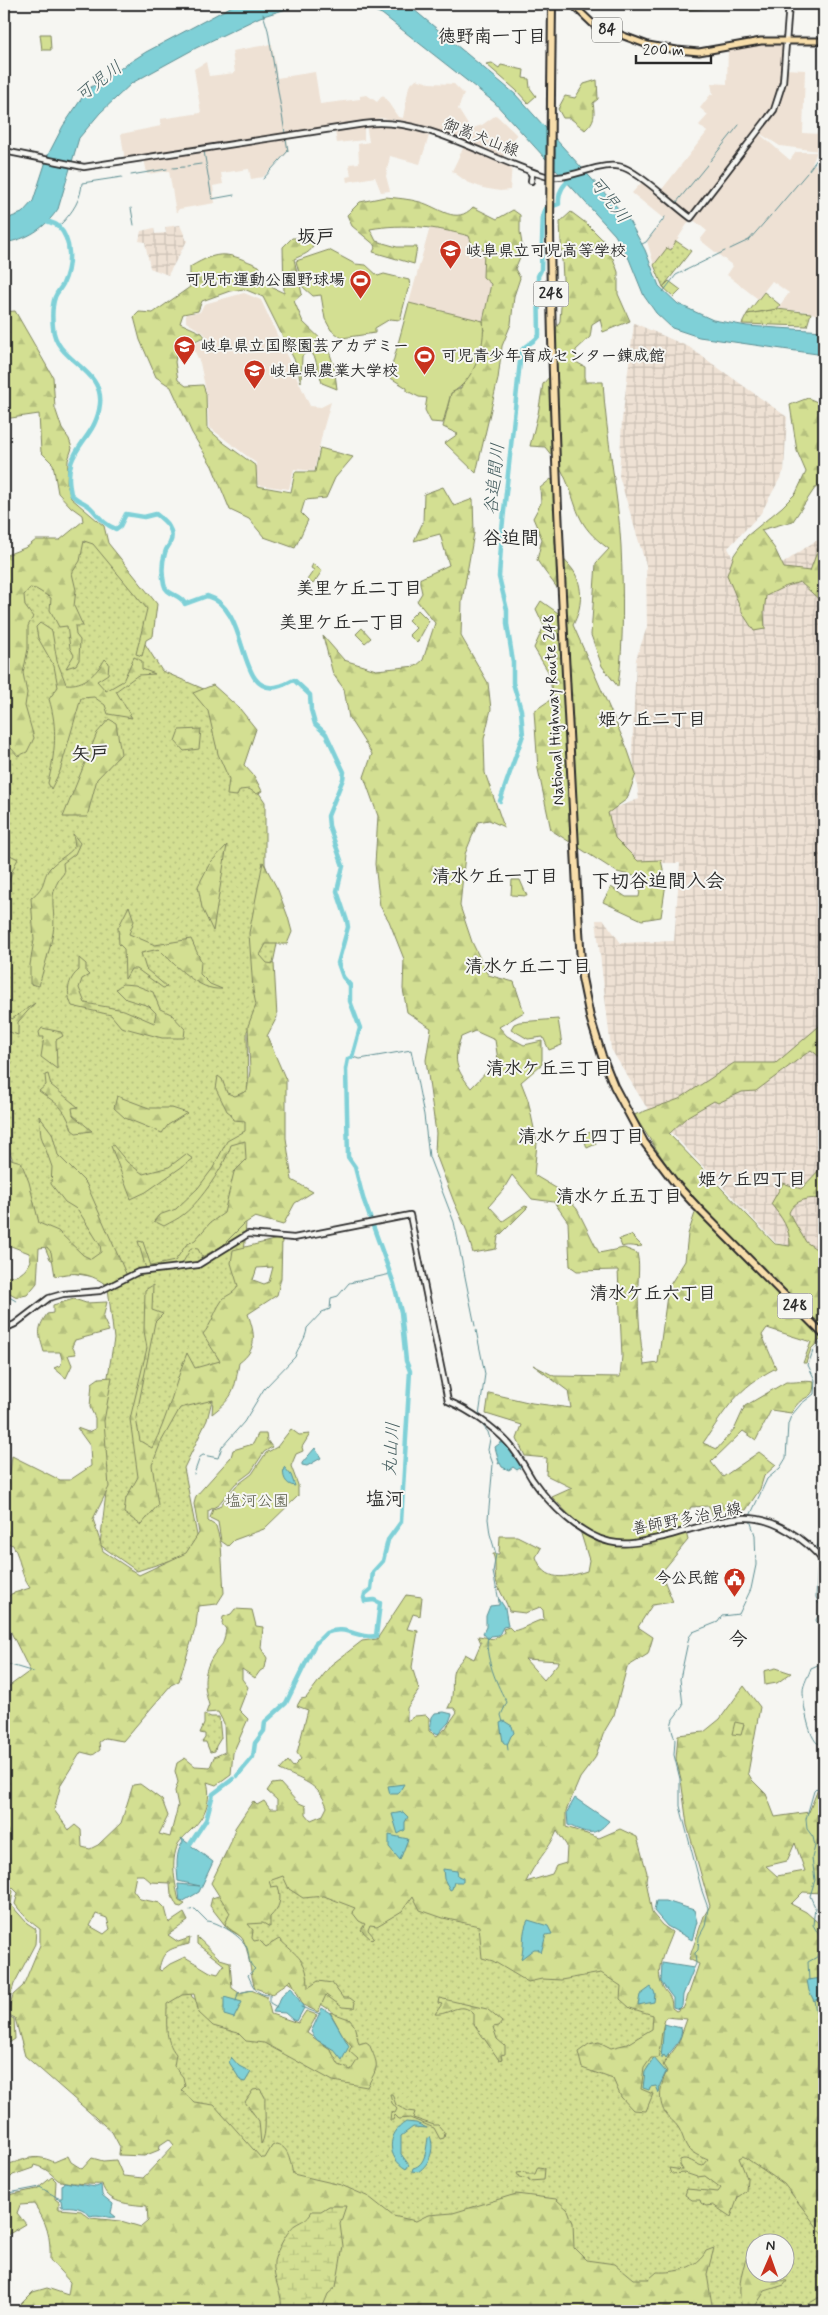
<svg xmlns="http://www.w3.org/2000/svg" width="828" height="2315" font-family="Mynerve,'Klee One',sans-serif">
<style>
.built{fill:#eee1d4}
.industrial{fill:url(#industrial-grid)}
.grass{fill:url(#grass-dots);stroke:#7f855e;fill-rule:evenodd}
.forest{fill:url(#forest-firs);stroke:#7f855e;fill-rule:evenodd}
.wetland{fill:url(#wetland-marsh);stroke:#7f855e}
.park{fill:#d3df92;stroke:#7f855e}
.water{fill:#7fd0d7;stroke:#5d8e92}
.lines{fill:none;stroke-linecap:round;stroke-linejoin:round}
.stream{stroke:#5d8e92;stroke-width:1}
.river{stroke:#7fd0d7;stroke-width:4.5}
.secondary-casing{stroke:#2b2b2b;stroke-width:8}
.primary-casing{stroke:#2b2b2b;stroke-width:9}
.highway-casing{stroke:#2b2b2b;stroke-width:10}
.secondary{stroke:#f6f6f2;stroke-width:4.5}
.primary{stroke:#f8deab;stroke-width:5}
.highway{stroke:#f8deab;stroke-width:6}
.highway-bridge-casing{stroke:#2b2b2b;stroke-width:10;stroke-linecap:butt}
.highway-bridge{stroke:#f8deab;stroke-width:6}
.labels{text-anchor:middle;dominant-baseline:central;stroke-width:4;stroke-linejoin:round;paint-order:stroke}
.shield{fill:#f6f6f2;stroke:#686867;stroke-width:1}
.shield-label{font-size:15px;font-weight:bold;fill:#2b2b2b}
.street-label{font-size:16px;fill:#2b2b2b;stroke:#f6f6f2}
.poi-label{font-size:16px;font-weight:bold;fill:#2b2b2b;stroke:#f6f6f2;text-anchor:start}
.park-label{font-size:16px;fill:#555845;stroke:#f6f6f2}
.neighbourhood-label{font-size:18px;font-weight:bold;fill:#2b2b2b;stroke:#f6f6f2}
.water-label{font-size:18px;font-style:italic;fill:#445d5f;stroke:#f6f6f2}
.quarter-label{font-size:19px;font-weight:bold;fill:#2b2b2b;stroke:#f6f6f2}
</style>
<defs>
<pattern id="industrial-grid" width="8" height="8" patternUnits="userSpaceOnUse" patternTransform="scale(1.25)"><rect width="8" height="8" fill="#eee1d4"/><path d="M0 4h8M4 0v8" fill="none" stroke="#ccc1b6"/></pattern>
<pattern id="grass-dots" width="8" height="8" patternUnits="userSpaceOnUse" patternTransform="scale(1.25)"><rect width="8" height="8" fill="#d3df92"/><path d="M2 2h.1M6 6h.1" fill="none" stroke="#b5c07e" stroke-width="1.8" stroke-linecap="round"/></pattern>
<pattern id="forest-firs" width="22" height="20" patternUnits="userSpaceOnUse" patternTransform="scale(1.25)"><rect width="22" height="20" fill="#d3df92"/><path d="M5 1l3.5 6h-7zM16 11l3.5 6h-7z" fill="#b5c07e"/></pattern>
<pattern id="wetland-marsh" width="20" height="14" patternUnits="userSpaceOnUse" patternTransform="scale(1.25)"><rect width="20" height="14" fill="#d3df92"/><path d="M1 5h8M5 5V1M11 12h8M15 12V8" fill="none" stroke="#b5c07e"/></pattern>
</defs>
<rect width="100%" height="100%" fill="#f6f6f2"/>
<filter id="ink" filterUnits="userSpaceOnUse"><feTurbulence type="fractalNoise" baseFrequency=".02" numOctaves="2"/><feDisplacementMap in="SourceGraphic" scale="10" xChannelSelector="R" yChannelSelector="G"/><feConvolveMatrix kernelMatrix="1 2 1 2 8 2 1 2 1" color-interpolation-filters="sRGB"/></filter>
<g filter="url(#ink)">
<!-- built -->
<g class="built">
<path d="M787,41L784,69L805,70L803,133L821,134L819,151L780,146L756,131L790,160L796,152H817L812,164L824,166V312L821,316L805,311L777,309L789,293L772,281L758,299L727,275L733,266L700,240L707,231L691,218L670,251L667,248L654,265L647,241L664,219L632,193L643,181L659,193L707,132L699,125L708,115L700,108L711,94L713,95L711,83L727,84L728,48L751,43Z"/>
<path d="M272,44L277,78L315,72L320,104L360,99V96L367,95L377,102L383,95L398,117L403,118L409,86L416,79L429,83L454,84L464,94L458,109L468,125L473,128L482,125L496,115L517,135L505,152L502,160L512,164L510,190L500,191L483,188L467,182L452,171L466,142L404,121L380,118L364,124V140L337,143L335,131L326,130L287,136L289,151L263,177L251,179L249,169L221,173L223,184L213,186L215,203L179,209L176,213L169,171L147,174L144,158L125,161L121,134L161,126L160,119L201,113L194,69L206,62L209,76L235,73L232,51Z"/>
<path d="M366,124L402,125L429,136L420,164L390,156L386,176L390,191L381,192L375,177L347,182L346,177L351,176L349,164L359,163L358,144L369,142Z"/>
<path d="M430,227L469,236L472,244L484,249V263L491,284L483,321L409,303Z"/>
<path d="M244,293L261,300L310,406L321,407L331,402L323,430L314,471L294,469L289,489L258,485L256,463L209,427L207,396L200,363L192,345L207,338L204,333L186,322V314L200,312L204,304Z"/>
</g>
<!-- industrial -->
<g class="industrial">
<path d="M180,225L187,241L168,275L150,268L145,242L139,241L141,231L154,228L155,234L166,233L165,227Z"/>
<path d="M634,323L689,347L787,417L784,471L761,513L728,548L748,588L815,541L824,540V673L820,678L824,679V976L822,977V1043L824,1047V1252L776,1243L645,1105L611,1049L596,920H604L621,943L674,941L680,863H619L591,817L639,799L632,751L636,659L647,627L646,565L619,476L622,420Z"/>
</g>
<!-- grass -->
<g class="grass">
<path d="M676,241L691,251L663,287L654,265L667,248L671,250Z"/>
<path d="M777,309L811,313L807,326L742,324L747,314Z"/>
<path d="M92,538L149,609L142,639L162,671L206,690L229,748L265,802V864L283,915L265,1002L247,1031L249,1162L243,1279L207,1420L184,1468L200,1551L137,1571L100,1545L107,1484L101,1420L114,1339L107,1279L72,1273L50,1259L30,1212L4,1134V666L25,577Z"/>
<path d="M204,1714L211,1717H219L221,1738L216,1746L215,1751L210,1752L206,1742H202L205,1738V1734L200,1733L204,1724Z"/>
<path d="M480,1851L659,1977L669,2060L824,2185V2311H635L429,2230L291,2185L108,2040L186,1980L192,1997L200,2003L311,2042L322,2040L333,2012L278,1976L248,1949L242,1937L228,1929L210,1906L212,1898L225,1894L248,1856ZM756,2242H786V2272H756Z"/>
</g>
<!-- forest -->
<g class="forest">
<path d="M650,4H722C698,13 674,10 650,4Z"/>
<path d="M597,80L598,99L593,103C595,115 595,121 585,130L570,118H563L558,109L565,96L575,98L584,84Z"/>
<path d="M385,197C397,198 409,199 420,202C439,207 456,226 473,207L497,219L513,210L520,215V232L523,250L515,269L520,278L514,296L511,324L502,346L498,379L476,473L445,443L458,434L443,427L451,393L461,388L484,330L483,321L491,284L483,277L484,250L472,244L469,236C436,227 404,223 370,229L376,241L397,247H417L414,264L373,252L376,246L352,226L347,215L360,202Z"/>
<path d="M571,212L587,224L608,245L618,272V294L630,321L603,332L600,319L592,324L590,337L576,350V362L585,367V382H603C606,437 618,491 621,546C623,593 624,640 618,687L602,666L591,635L596,563L609,549C573,523 580,509 563,473C559,464 551,455 545,447L530,446L538,414L543,384L557,368L550,339L560,321L563,279L560,222Z"/>
<path d="M292,238H311L314,242C313,253 302,255 294,259L302,294L294,301L303,322L327,345L334,366L337,389L322,383L315,358L310,350L302,356L301,382L295,361L263,297L244,289L230,291L202,301L198,311L183,314L180,323L202,333L205,337C193,340 188,348 177,352L175,362L178,380L186,386L203,385L206,394L207,428L224,443L256,466L257,486L291,492L295,472H315L320,448L353,457L335,478L326,498L305,500L301,513L308,520L295,548L264,537L249,519L230,510L212,466L192,433L171,387L156,377L140,340L134,317L139,312L153,313L190,287V267C220,249 228,253 259,266L271,287L284,293L283,247Z"/>
<path d="M15,311L53,377L55,408L62,429L69,439L72,448L68,460L67,484L71,498L104,526L108,543L157,604L153,636L146,640L142,656L136,654L147,609L93,544L84,541L80,561L72,573L76,590L74,606L83,626H75L76,635L80,640L79,660L76,665L66,668L74,655L70,648L67,626L59,627L50,610L51,598L36,589L30,588L24,595L25,606L33,617L28,626V649L23,673L27,693L25,706L34,738L27,752L18,756L11,748L4,751V621L11,594L4,575V556L27,547L36,540H60L83,521L82,515L71,507L58,493L53,464L41,452L39,414L4,419V312Z"/>
<path d="M808,398L824,405V486L815,488L793,521L761,530L775,549L784,568L810,571L824,533V604L800,582L784,587L766,596L764,612L765,629L754,631L743,614L727,575L734,555L747,536L782,507L796,493L806,472L797,451L790,405Z"/>
<path d="M551,479C563,495 563,507 558,526C557,531 555,536 555,541C556,555 565,559 573,570C584,587 582,608 573,625L627,748L636,774L627,799L608,813L615,838L638,861L661,860L666,883L661,917L642,920L603,902L611,887L626,897H639L642,878L617,872L551,830L538,769L534,711L553,698L549,673L534,648L544,626L536,609L541,601L558,613L566,604C559,587 546,575 537,560L542,539L533,518L541,503L540,488Z"/>
<path d="M443,487L454,506L473,499L474,533L462,601L461,636L488,683L491,709L484,739L485,773L504,827L489,820L478,822L465,854L460,906L472,942L488,975L514,982L524,1012L499,1027L507,1036L524,1045L542,1041V1064L521,1082L528,1100L537,1143L534,1175L561,1191L577,1209L599,1253L624,1248L637,1253C640,1265 638,1275 638,1287C638,1313 640,1339 644,1365L658,1363L668,1288L685,1261L688,1234L696,1210L634,1115L679,1099L734,1063H776L824,1022V1002V1060L811,1050L756,1091L742,1092L718,1103L714,1101L688,1116L669,1134L775,1244L790,1246C790,1228 782,1218 771,1204L783,1183L801,1189L824,1165V1199C811,1197 794,1199 789,1213L806,1242L822,1253L824,1280V1336L811,1349L806,1363H803L811,1342L767,1328L762,1335L776,1368C737,1388 727,1408 703,1443L717,1449L735,1428L745,1406L786,1382C796,1383 803,1380 814,1382C814,1394 811,1395 802,1400C797,1403 794,1409 791,1413L771,1410L756,1440L743,1431L711,1462L723,1477L759,1452L776,1465L764,1476L760,1489L746,1510L713,1518L709,1506L691,1507L683,1521L688,1540L661,1573L673,1602L652,1605L638,1627L653,1637L648,1654L627,1667L614,1715L604,1732L595,1758L580,1778L566,1811V1827L599,1838L620,1829L637,1837L647,1873L646,1880L652,1913L662,1925L672,1932C667,1947 655,1967 661,1983C665,1994 672,1993 672,2008L676,2011L684,2007L699,1964L689,1959L704,1916L710,1906L687,1825L681,1779L676,1759L678,1735L704,1732L720,1719L744,1686L760,1707L748,1773L752,1780L766,1794L775,1817L809,1812L824,1774V2236L784,2184L743,2156L739,2158L747,2178L746,2191L738,2197L731,2217L713,2205L706,2206L701,2203L700,2200H692L685,2195L687,2189L718,2192L721,2188L705,2176L697,2177L685,2173L671,2174L669,2168L683,2170L680,2165V2160C688,2156 695,2165 703,2166L708,2160C701,2157 690,2153 686,2145C683,2139 682,2133 678,2127C675,2122 668,2118 665,2113C657,2099 661,2084 667,2071L663,2065L678,2044L687,2019L666,2017C661,2028 661,2045 658,2058H651L644,2068L641,2089L653,2094L646,2111L633,2110L621,2097L613,2079L582,2068L578,2052L589,2044L599,2042L611,2048L627,2044L652,2029L653,2015L630,2008L620,1999L621,1986L601,1973L561,1980L542,1979L528,1982L493,1961L482,1958L479,1926L443,1918L420,1910L413,1896L402,1911L377,1926L370,1925L368,1930L374,1937L372,1940L361,1930L365,1924L359,1921L352,1912L355,1908L324,1896L303,1898L289,1889L283,1876L269,1881L271,1887L278,1886C282,1900 280,1907 270,1917V1927L263,1923L248,1924L253,1930L252,1938L254,1941L259,1940L266,1947L279,1939C298,1957 308,1960 308,1988L318,1981L332,1983L343,1998H350L355,2002L354,2008L342,2007L326,1995L318,2012L303,2005L291,1980L272,1994L255,1988C250,1975 249,1945 241,1937C236,1932 229,1930 225,1924L230,1913L211,1883L231,1842L235,1828L253,1801L257,1805L264,1801L270,1809H277V1800L267,1791L272,1784L280,1783L297,1802L306,1806V1814L311,1820L323,1815L327,1807C319,1783 301,1780 280,1770L288,1761L293,1767L301,1759L297,1753L308,1710L297,1706L301,1699L306,1698L331,1665L362,1641L377,1639L406,1595L422,1597L420,1616L413,1614L407,1629L418,1631L412,1667L419,1690L407,1708V1721L415,1716L426,1715L429,1718V1731L437,1736L446,1728L457,1712L454,1708H448C455,1696 451,1687 453,1674C454,1665 462,1662 465,1654L474,1659L481,1643L478,1636C490,1637 492,1643 504,1632L503,1629L509,1627L513,1631C523,1629 533,1622 544,1619L543,1610L540,1607L525,1613L509,1611C507,1602 501,1594 498,1586C493,1575 497,1565 493,1554H499L500,1536H517L541,1548L536,1557C545,1583 565,1578 587,1571L589,1560L578,1524L552,1497L572,1488L546,1475L547,1458L525,1456L517,1439L522,1425L486,1414L489,1393L532,1403L571,1408L568,1391L533,1365L554,1376L620,1377L622,1356L618,1270L577,1271L570,1266L568,1222L554,1202L532,1199L512,1175L503,1190L489,1206L503,1221L525,1206L528,1207L498,1237L496,1249L473,1253L466,1229L454,1202L435,1152L436,1133L426,1060L431,1028L407,1012L403,989L404,959L389,921L380,906L375,864L378,816L364,777L372,754L349,718L344,689L333,674L323,636L344,660L376,670L416,666L423,660L435,623L417,601L422,593L419,579L449,565L440,534L414,541L423,522L424,494ZM475,1031L495,1040L498,1060L471,1088C455,1068 453,1060 461,1037ZM525,1659L559,1661V1662L544,1680ZM557,1831L567,1846L566,1863L556,1866L552,1874L526,1882C534,1863 549,1850 557,1831ZM795,1843L805,1871L777,1876L766,1866L787,1861ZM803,1892L822,1893V1926L806,1912L791,1904Z"/>
<path d="M40,623L52,631L57,661L66,684C84,686 97,673 105,659L109,663L108,674L97,681L106,691L123,681L134,657L142,661V669L155,674L138,675L116,691L132,718L108,714L105,705L94,697L81,698L60,771L51,789L48,783C55,753 58,728 49,699L58,687L54,666L38,638L36,627Z"/>
<path d="M213,685L240,709L256,729L244,765L254,776L262,791L257,794L249,789L240,790L237,796L227,795L229,779L218,754L208,711L193,693Z"/>
<path d="M109,719L116,723L121,754L97,779L87,817H63L97,733Z"/>
<path d="M201,729L199,749L184,751L175,741L179,730Z"/>
<path d="M73,834L80,843L75,854L63,863L64,873C45,895 57,909 53,933C50,951 43,969 39,986L30,984V965L34,940L31,898C48,885 41,879 50,868C58,859 69,855 75,846Z"/>
<path d="M227,845L213,931L202,908L198,886L210,863Z"/>
<path d="M6,853L18,859C3,885 6,908 8,937H4V854Z"/>
<path d="M263,862L278,890L288,917L292,932L287,944H266L260,955L267,963L274,964L277,1017L267,1036L286,1080V1138L292,1180L313,1192L295,1203L283,1225L255,1217L244,1224L222,1246L202,1257L198,1249L191,1248L182,1264L146,1269L138,1241L143,1242L151,1266L175,1261L186,1245L195,1240L210,1223L224,1213L234,1172L246,1160L245,1141L231,1145C225,1165 201,1201 184,1214C178,1219 171,1222 164,1226L154,1221L159,1215L176,1209L198,1188L213,1168L227,1141L245,1131V1121L233,1120L231,1114L227,1111L216,1089L218,1076L222,1079L227,1093L235,1096L247,1091L250,1071L248,1026L256,1005L253,990L249,933Z"/>
<path d="M129,906L134,921L129,934L155,945L191,939L201,961L200,974L210,984L222,989C198,991 175,965 159,949L141,953L146,969L167,987L163,988L137,969H131L125,979L124,949L119,944L118,928Z"/>
<path d="M79,958L86,964V972L89,975L82,979L79,988L85,1003L124,1010L154,1023L156,1013L149,1006L126,999L116,989L122,984L135,985L153,992L160,1009L171,1014L185,1029L184,1038H162L121,1027L111,1015L72,1006C66,993 67,980 79,970Z"/>
<path d="M35,1003L18,1022V1035L4,1030V1011L12,1019Z"/>
<path d="M42,1028L61,1032L63,1036L56,1040L57,1069L41,1057L44,1037H40L39,1032Z"/>
<path d="M48,1074L51,1085L78,1107L72,1108L73,1115L92,1131L76,1133L72,1130C65,1107 57,1104 39,1091L46,1085L45,1075Z"/>
<path d="M117,1096L149,1108H172L187,1113L168,1125L162,1133L125,1118L114,1108Z"/>
<path d="M39,1116L52,1133L58,1155L86,1183L127,1276L105,1284C88,1272 74,1272 55,1276L51,1252L47,1247L39,1248L37,1283L27,1295L17,1297L4,1290V1277C18,1277 24,1274 31,1261L29,1253L11,1246L4,1248V1157L21,1162L29,1182L39,1223L58,1231L83,1255L91,1259L101,1252L100,1245L78,1210L65,1202L51,1184L52,1167L41,1136Z"/>
<path d="M113,1145L127,1162L143,1174L169,1167L186,1154L193,1159L146,1192L131,1199L111,1146Z"/>
<path d="M282,1238L281,1278L277,1295L248,1314C255,1334 258,1349 239,1363C234,1391 235,1396 212,1414L213,1400L180,1408L161,1442L152,1465L158,1505L141,1525L124,1513L126,1498L138,1477L130,1419L147,1348L144,1331L145,1290L153,1285L152,1310L163,1314L155,1322L136,1418L140,1441L152,1448C168,1418 174,1385 187,1353L195,1368L220,1361L203,1334C212,1324 214,1312 221,1302C225,1294 233,1296 238,1286L231,1263L233,1250ZM273,1267L269,1282L264,1284L253,1280L257,1268Z"/>
<path d="M74,1299L86,1303L107,1302L103,1318L109,1331L75,1340L72,1346L76,1354L68,1355L72,1365L66,1378L54,1368L61,1365L62,1359L60,1352H44C39,1334 36,1330 47,1314L53,1313V1305Z"/>
<path d="M112,1377L104,1421L109,1487L93,1519L103,1551L139,1575L186,1553L199,1533L194,1504L196,1496L231,1457L233,1450L253,1444L258,1434H266L267,1440L272,1447L264,1452L251,1472L235,1484L218,1505L208,1511V1521L216,1526L221,1544L224,1593L217,1604L198,1606L196,1626L179,1681L171,1685L123,1741L105,1738L99,1742L100,1750L93,1755L81,1752L61,1784L54,1810L69,1830L75,1825L81,1830L82,1847L90,1849L98,1845L121,1823L133,1785L140,1784L162,1800L168,1816L159,1834L170,1837L178,1806L175,1791L178,1782L175,1771L177,1763L185,1758L195,1766L210,1767L214,1757L225,1752L224,1723L218,1712L206,1713L209,1705C204,1688 202,1673 213,1656C222,1642 223,1649 226,1629L222,1624L223,1617L231,1614L235,1609L252,1610L256,1626L263,1627L261,1648L267,1658L265,1668L260,1671L255,1678L242,1669V1679L248,1687L239,1710L248,1719L233,1753L231,1774L216,1785L207,1782C212,1800 205,1817 191,1830C187,1834 181,1839 178,1844C170,1863 175,1882 179,1901L185,1904L181,1907L177,1906L171,1894L170,1883L151,1882L143,1875H136L133,1890L140,1899L160,1903L165,1908L169,1923L184,1913L188,1921L168,1935L178,1942L190,1938L189,1944C170,1949 163,1949 159,1969L161,1971L170,1964L185,1957L210,1972L218,1974L224,1965L197,1944V1937L220,1959L230,1962L232,1988L239,1993L251,1990L267,1997L271,2014L298,2023L306,2011L317,2015L307,2033L330,2049L339,2065L351,2070L358,2059L349,2051L352,2046L342,2034L330,2012L349,2019L354,2025L359,2044L366,2042L369,2044C379,2067 379,2065 367,2087L333,2081L264,2043L246,2041L238,2033L213,2026L199,2013L194,1994L182,1995L167,2004C167,2023 164,2039 176,2054L174,2066L183,2077L185,2086L181,2090L194,2102L214,2105L261,2158H265L272,2146L276,2144C290,2147 290,2162 293,2174L341,2185L369,2197L393,2216L416,2221L428,2215L453,2213L516,2194L556,2199L568,2210L573,2223L574,2248L586,2260L615,2264L633,2279H649L657,2272C675,2273 698,2268 706,2251L714,2248L707,2274L713,2311H4L17,2308L33,2292L47,2288L68,2295L70,2282L50,2260C51,2236 47,2223 34,2204L20,2205L17,2213L26,2224L4,2237V2196L37,2189L52,2177L56,2181L55,2199L59,2202V2209L81,2211L90,2218L121,2221L141,2227L148,2221L147,2206C129,2204 107,2204 102,2184C95,2185 63,2183 58,2180C48,2172 48,2169 34,2165L33,2168L13,2175L8,2180H4V2165C25,2161 32,2152 54,2162L68,2156L71,2162L82,2169L92,2158L103,2161L116,2160L123,2176L143,2178L174,2145L169,2139L160,2145L159,2150L144,2156L119,2155L120,2147L112,2132L25,2056L15,2018L7,2014L13,1995L23,1986L40,1945V1929C29,1921 23,1915 15,1904L18,1893L4,1879V1690L30,1671L4,1618V1602L11,1594L30,1588C19,1572 22,1562 13,1545L4,1542V1495L7,1497L12,1456L60,1480H70L91,1466L90,1446L77,1428L88,1432L95,1429V1418L90,1407L92,1383L99,1378ZM96,1914L107,1918L110,1929L104,1934L90,1926Z"/>
<path d="M439,1998L487,2009L502,2022L499,2026L493,2027L497,2039L505,2046V2054L501,2055L502,2059L499,2060L474,2024V2014C460,1999 449,2016 435,2014L442,2004L438,2003Z"/>
<path d="M260,2089L265,2097C264,2110 268,2134 261,2144L259,2121L245,2102L253,2090Z"/>
<path d="M390,2094H392L396,2105L407,2111L415,2112L413,2118L434,2125H438L445,2133L444,2138L440,2139L434,2128L410,2118L399,2119L395,2115L393,2120H390L391,2112L395,2113L397,2109L392,2103Z"/>
<path d="M538,2167L545,2168L544,2180L529,2181L528,2179L519,2177L517,2173L526,2172V2174H535Z"/>
<path d="M748,2255L755,2264L756,2272L762,2273L773,2280L787,2281L784,2285L765,2291L752,2311H743C737,2293 740,2272 748,2255Z"/>
<path d="M820,2297L824,2299L823,2306L824,2311H796Z"/>
</g>
<!-- wetland -->
<path class="wetland" d="M329,2206H346L340,2224L343,2246L336,2287L328,2294L321,2311H281C284,2294 272,2280 274,2262C275,2254 288,2229 295,2225C303,2220 307,2220 312,2211H321Z"/>
<!-- park -->
<g class="park">
<path d="M40,34H50L51,50H42Z"/>
<path d="M492,63L499,68L501,65L524,70L523,78L529,79L530,88L536,96L528,103L516,90L486,64Z"/>
<path d="M329,250L355,264L366,265L378,276L384,274L409,280L410,287L408,289L400,320L390,319L375,328V333L342,338L331,330L325,319L321,295L313,296L303,287L296,261Z"/>
<path d="M669,281L681,290L674,297L663,287Z"/>
<path d="M764,292L780,305L777,309L747,314Z"/>
<path d="M409,303L483,321C486,345 474,382 451,393L443,423L431,422L425,410L427,398L419,397L407,391V388L389,377Z"/>
<path d="M313,564L322,571L313,584L307,580L314,570L311,568Z"/>
<path d="M418,610L429,621L417,643L409,635L416,628L408,620Z"/>
<path d="M362,628L371,638L365,643L356,634Z"/>
<path d="M512,880H520L527,896L511,895Z"/>
<path d="M558,1019L562,1045L549,1050L543,1037L528,1039L511,1029L514,1024L519,1022Z"/>
<path d="M591,1132L596,1144L587,1148L583,1135Z"/>
<path d="M631,1235L642,1246C635,1248 630,1244 622,1247L619,1239Z"/>
<path d="M291,1429L299,1435L310,1434L302,1447L303,1451L296,1454L291,1466L298,1485V1496L264,1529L234,1540L228,1546L221,1541L218,1522L210,1518L213,1509L219,1507L236,1486L252,1474L266,1453L277,1447Z"/>
<path d="M776,1668L791,1673L777,1683L765,1685L764,1671Z"/>
<path d="M735,1722L744,1724L741,1735L732,1734Z"/>
<path d="M4,1882L13,1891L11,1905L27,1923L36,1929L35,1944L14,1984L5,2014L14,2019L15,2039L4,2046Z"/>
</g>
<!-- water -->
<g class="water">
<path d="M236,4H303L260,17L196,48L132,83L100,113L79,138L58,209C44,229 28,239 4,243V220L22,213L33,201L48,155L63,126L88,89L146,52Z"/>
<path d="M356,4H407L515,94L628,219L645,250L659,286L678,304L713,320L747,326L824,331V355L699,337L672,328L656,313L644,296L629,259L615,235L494,102L382,14Z"/>
<path d="M503,1441L523,1466L517,1470L513,1467L509,1470L502,1467L500,1463L498,1464L499,1462L495,1447Z"/>
<path d="M315,1448L321,1458L307,1466L302,1465V1463Z"/>
<path d="M284,1467L291,1475L295,1486C285,1485 282,1476 284,1467Z"/>
<path d="M499,1599L505,1608L508,1626L503,1627L499,1635L491,1636L488,1639L483,1633L486,1627V1616L490,1606L499,1605Z"/>
<path d="M444,1712L452,1714L449,1722L438,1734L430,1730L432,1717L435,1713Z"/>
<path d="M504,1721L512,1726L514,1733L511,1736L507,1745L503,1742L500,1723Z"/>
<path d="M404,1784L398,1794H390L388,1786Z"/>
<path d="M575,1798L609,1821C594,1838 587,1833 568,1825L567,1812Z"/>
<path d="M403,1812L408,1817L405,1822V1830L398,1834L392,1814Z"/>
<path d="M389,1835L408,1839L400,1860L389,1847Z"/>
<path d="M181,1838L213,1862L199,1892L182,1902L180,1901L178,1884L200,1886L178,1881C177,1868 175,1852 183,1842Z"/>
<path d="M443,1869L457,1871L458,1876L463,1878V1882H454L452,1889L450,1890L444,1879Z"/>
<path d="M656,1901H666L694,1910L697,1922L692,1940L667,1926L654,1911Z"/>
<path d="M528,1920L548,1926L552,1934L546,1935L541,1953L538,1949H534L521,1959C525,1945 521,1933 528,1920Z"/>
<path d="M662,1963L694,1968L683,1995L682,2006L679,2009L673,2007V1998L661,1982Z"/>
<path d="M823,1978L824,1995L814,2001L809,1991L807,1980Z"/>
<path d="M291,1987L304,2008L297,2021L293,2020L285,2013L273,2012L283,1994Z"/>
<path d="M651,1987L655,1993L654,2002L638,2005L640,1995Z"/>
<path d="M224,1997L242,2002L234,2018L224,2015Z"/>
<path d="M322,2008L330,2013L349,2046L342,2060L334,2050L317,2040L311,2032Z"/>
<path d="M664,2024L681,2028C684,2039 672,2049 666,2058L664,2055L661,2059Z"/>
<path d="M231,2057L239,2066L251,2072L245,2082L241,2081L229,2062Z"/>
<path d="M654,2058L666,2072L660,2085L659,2093L656,2086L650,2087L649,2090L643,2088L645,2072Z"/>
<path d="M406,2122L416,2123L427,2128L413,2127L401,2136V2154L409,2165L406,2169C387,2158 386,2134 406,2122Z"/>
<path d="M430,2136C435,2149 430,2164 418,2172L412,2171L413,2168C426,2165 426,2149 428,2138Z"/>
<path d="M64,2182L96,2187L101,2185L102,2195L113,2204L111,2213L116,2217C107,2219 100,2213 90,2216C84,2207 72,2206 62,2207L61,2200L56,2198H62V2185Z"/>
</g>
<g class="lines">
<!-- stream -->
<g class="stream">
<path d="M823,102L824,48"/>
<path d="M204,151L212,199L234,195"/>
<path d="M710,161L739,125"/>
<path d="M187,166L201,164"/>
<path d="M173,168L184,167"/>
<path d="M809,170L821,154"/>
<path d="M131,175L167,169"/>
<path d="M263,179L288,151L268,30L263,14"/>
<path d="M676,203L707,165"/>
<path d="M131,208L134,225"/>
<path d="M774,212L807,173"/>
<path d="M61,224C73,212 81,199 82,183L122,177"/>
<path d="M58,226L59,225"/>
<path d="M642,244L646,242L665,217"/>
<path d="M730,249L749,240L771,215"/>
<path d="M663,292L676,275L725,251"/>
<path d="M352,1057L360,1059L411,1050L424,1115L429,1157L454,1222L475,1326"/>
<path d="M4,1294L16,1301"/>
<path d="M476,1330L485,1374L479,1416"/>
<path d="M479,1421L488,1432L490,1439L488,1450L493,1464L488,1519L490,1534L496,1554L493,1572L499,1601"/>
<path d="M194,1474L200,1457L203,1455L218,1458L222,1447L244,1422L264,1389L295,1357C298,1346 306,1340 307,1328L322,1312L330,1309L331,1298L338,1296L349,1283L391,1274"/>
<path d="M750,1516L767,1479L780,1468L786,1458L788,1424L791,1416L801,1404L814,1394L815,1380L808,1365L813,1351L824,1339"/>
<path d="M817,1548L824,1526"/>
<path d="M818,1558L816,1597L819,1604"/>
<path d="M821,1606V1611L816,1620L820,1628L824,1630"/>
<path d="M488,1637C483,1652 498,1689 507,1702L501,1715L503,1722"/>
<path d="M824,1653L820,1664L811,1668C809,1675 803,1684 803,1691C803,1703 808,1734 817,1743L824,1744"/>
<path d="M4,1663L34,1672"/>
<path d="M507,1743L508,1750"/>
<path d="M190,1910L195,1909L207,1921C217,1921 243,1937 247,1948C250,1957 247,1962 255,1969L248,1975C253,1986 255,1995 270,1995V2003L277,2007"/>
<path d="M694,1968L696,1964L695,1953L698,1950L699,1937L705,1926L708,1908L702,1891L680,1806V1779L674,1755L675,1740L671,1726L673,1719L683,1706L680,1679L689,1637L693,1632L718,1622L722,1616L739,1614L751,1589L756,1565L755,1535L750,1520"/>
<path d="M809,1980L808,1962L817,1957L820,1944L819,1935L813,1925L815,1907L810,1896L815,1880L812,1858L815,1846L813,1837L807,1829L806,1819L814,1791L824,1781"/>
<path d="M814,2000L818,2025"/>
<path d="M236,2001L238,1993L253,1990"/>
<path d="M301,2007L320,2014"/>
<path d="M4,2194L40,2187L58,2198"/>
</g>
<!-- river -->
<g class="river">
<path d="M44,220C48,222 55,223 58,226C73,241 71,266 63,284C61,288 57,292 55,297C52,306 52,318 53,327C55,362 104,368 100,404C96,442 60,448 71,494C77,501 85,502 91,508C99,516 104,525 116,529L120,526L126,514L144,517L156,514C165,521 176,530 170,543C169,546 166,548 165,553C162,562 162,574 164,584C166,596 180,593 185,604L207,596C252,609 235,700 280,686C284,685 289,682 294,680L310,695L311,710L315,724L326,734L344,772L343,779L328,816L329,826L343,866L337,891L347,921L348,927L338,963L343,977L350,985V1001L360,1028L352,1057L348,1059L346,1069L348,1157L355,1167L363,1198L394,1284L401,1312L406,1361L410,1371L401,1522L388,1540L383,1561L373,1572L371,1589L365,1594L364,1598L365,1601L374,1600L380,1603L376,1636C360,1640 345,1624 326,1633L315,1644L286,1703L265,1722L264,1731L255,1743L253,1757L237,1776"/>
<path d="M500,801L523,735L521,710L513,683V662L507,624V610L499,577L502,530L521,352C525,343 534,344 539,335L538,276L541,270L543,213L545,209L559,204C558,193 562,185 571,179"/>
<path d="M188,1847L206,1820L213,1794L233,1779"/>
</g>
<defs>
<g id="secondary">
<path d="M4,151L84,167L364,124C426,116 487,159 545,176C569,183 603,157 627,169C647,179 672,204 691,218L774,110L783,82L789,4"/>
<path d="M529,171L532,175L531,181"/>
<path d="M4,1329L15,1324L49,1298L63,1294L100,1291L138,1272L198,1265L248,1234L294,1238L410,1215L448,1401C469,1410 494,1427 509,1444C519,1455 525,1468 532,1479C550,1505 580,1535 610,1542C628,1546 645,1541 663,1537C687,1531 719,1519 744,1518C774,1517 806,1539 824,1562"/>
</g>
<path id="primary" d="M572,4L594,25L648,45L677,50L699,52L761,41H824"/>
<g id="highway">
<path d="M551,93L552,4"/>
<path d="M550,225C552,460 568,695 579,930L582,978L590,1017L602,1056L614,1086L644,1142L675,1183L697,1207L824,1335"/>
</g>
</defs>
<!-- secondary casing -->
<use href="#secondary" class="secondary-casing"/>
<!-- primary casing -->
<use href="#primary" class="primary-casing"/>
<!-- highway casing -->
<use href="#highway" class="highway-casing"/>
<!-- secondary -->
<use href="#secondary" class="secondary"/>
<!-- primary -->
<use href="#primary" class="primary"/>
<!-- highway -->
<use href="#highway" class="highway"/>
<defs>
<path id="highway-bridge" d="M550,225L551,93"/>
</defs>
<!-- highway-bridge casing -->
<use href="#highway-bridge" class="highway-bridge-casing"/>
<!-- highway-bridge -->
<use href="#highway-bridge" class="highway-bridge"/>
</g>
</g>
<!-- icons -->
<defs>
<symbol id="school-pin" viewBox="-11 -11 22 30"><path d="M0 17L-7.5 6A9.5 9.5 0 1 1 7.5 6Z" fill="#c8321e" stroke="#f6f6f2"/><path d="M0-5L7-2L0 1L-7-2ZM-4 1L0 2.5L4 1V4Q0 6-4 4Z" fill="#fff"/></symbol>
<symbol id="stadium-pin" viewBox="-11 -11 22 30"><path d="M0 17L-7.5 6A9.5 9.5 0 1 1 7.5 6Z" fill="#c8321e" stroke="#f6f6f2"/><path d="M0-5a6.5 5 0 1 0 0 10a6.5 5 0 1 0 0-10ZM-3.5-1.8h7v3.6h-7Z" fill="#fff"/></symbol>
<symbol id="university-pin" viewBox="-11 -11 22 30"><path d="M0 17L-7.5 6A9.5 9.5 0 1 1 7.5 6Z" fill="#c8321e" stroke="#f6f6f2"/><path d="M0-5L7-2L0 1L-7-2ZM-4 1L0 2.5L4 1V4Q0 6-4 4Z" fill="#fff"/></symbol>
<symbol id="civic-pin" viewBox="-11 -11 22 30"><path d="M0 17L-7.5 6A9.5 9.5 0 1 1 7.5 6Z" fill="#c8321e" stroke="#f6f6f2"/><path d="M-.6-6.5H3V-4.5H.6V-3L4-1V1h2V6H-6V1h2V-1L-.6-3ZM-1.2 2.5V6h2.4V2.5Z" fill="#fff"/></symbol>
</defs>
<g fill-rule="evenodd">
<use href="#school-pin" x="438" y="238" width="25" height="34"/>
<use href="#stadium-pin" x="348" y="268" width="25" height="34"/>
<use href="#university-pin" x="172" y="334" width="25" height="34"/>
<use href="#stadium-pin" x="412" y="344" width="25" height="34"/>
<use href="#university-pin" x="242" y="358" width="25" height="34"/>
<use href="#civic-pin" x="722" y="1566" width="25" height="34"/>
</g>
<g class="labels">
<!-- shield labels -->
<g class="shield">
<rect x="592" y="17.5" width="30" height="25" rx="4"/>
<rect x="533.5" y="281.5" width="35" height="25" rx="4"/>
<rect x="777.5" y="1293.5" width="35" height="25" rx="4"/>
</g>
<g class="shield-label">
<text x="607" y="30">84</text>
<text x="551" y="294">248</text>
<text x="795" y="1306">248</text>
</g>
<!-- street labels -->
<g class="street-label">
<text transform="translate(481 138) rotate(21)">御嵩犬山線</text>
<text transform="translate(554 710) rotate(-93)">National Highway Route 248</text>
<text transform="translate(687 1519) rotate(-11)">善師野多治見線</text>
</g>
<!-- poi labels -->
<g class="poi-label">
<text x="466" y="251">岐阜県立可児高等学校</text>
<text x="345" y="280" text-anchor="end">可児市運動公園野球場</text>
<text x="201" y="346">岐阜県立国際園芸アカデミー</text>
<text x="441" y="356">可児青少年育成センター錬成館</text>
<text x="270" y="371">岐阜県農業大学校</text>
<text x="719" y="1578" text-anchor="end">今公民館</text>
</g>
<!-- park labels -->
<g class="park-label">
<text x="257" y="1501">塩河公園</text>
</g>
<!-- neighbourhood labels -->
<g class="neighbourhood-label">
<text x="492" y="37">徳野南一丁目</text>
<text x="359" y="589">美里ケ丘二丁目</text>
<text x="342" y="623">美里ケ丘一丁目</text>
<text x="652" y="720">姫ケ丘二丁目</text>
<text x="495" y="877">清水ケ丘一丁目</text>
<text x="528" y="967">清水ケ丘二丁目</text>
<text x="549" y="1069">清水ケ丘三丁目</text>
<text x="581" y="1137">清水ケ丘四丁目</text>
<text x="752" y="1180">姫ケ丘四丁目</text>
<text x="619" y="1197">清水ケ丘五丁目</text>
<text x="653" y="1294">清水ケ丘六丁目</text>
</g>
<!-- water labels -->
<g class="water-label">
<text transform="translate(99 82) rotate(-38)">可児川</text>
<text transform="translate(609 200) rotate(52)">可児川</text>
<text transform="translate(495 479) rotate(-84)">谷追間川</text>
<text transform="translate(392 1449) rotate(-86)">丸山川</text>
</g>
<!-- quarter labels -->
<g class="quarter-label">
<text x="316" y="237">坂戸</text>
<text x="511" y="538">谷迫間</text>
<text x="90" y="754">矢戸</text>
<text x="658" y="881">下切谷迫間入会</text>
<text x="385" y="1499">塩河</text>
<text x="738" y="1639">今</text>
</g>
</g>
<!-- margin -->
<rect width="828" height="2315" fill="none" stroke="#f6f6f2" stroke-width="20"/>
<rect x="10" y="10" width="808" height="2295" fill="none" stroke="#2b2b2b" stroke-width="2" filter="url(#ink)"/>
<!-- north arrow -->
<g transform="translate(770 2258) rotate(2)"><circle r="24" fill="#f6f6f2" stroke="#a5a5a2"/>
<path d="M0-4L9 19L0 12L-9 19Z" fill="#c8321e"/>
<text y="-8" font-size="14" font-weight="bold" text-anchor="middle" fill="#2b2b2b">N</text>
</g>
<!-- scale -->
<path d="M636 55v8h75v-8" fill="none" stroke="#2b2b2b" stroke-width="2.5"/>
<text x="643" y="55" font-size="15" fill="#2b2b2b" stroke="#f6f6f2" stroke-width="4" paint-order="stroke">200 m</text>
</svg>
